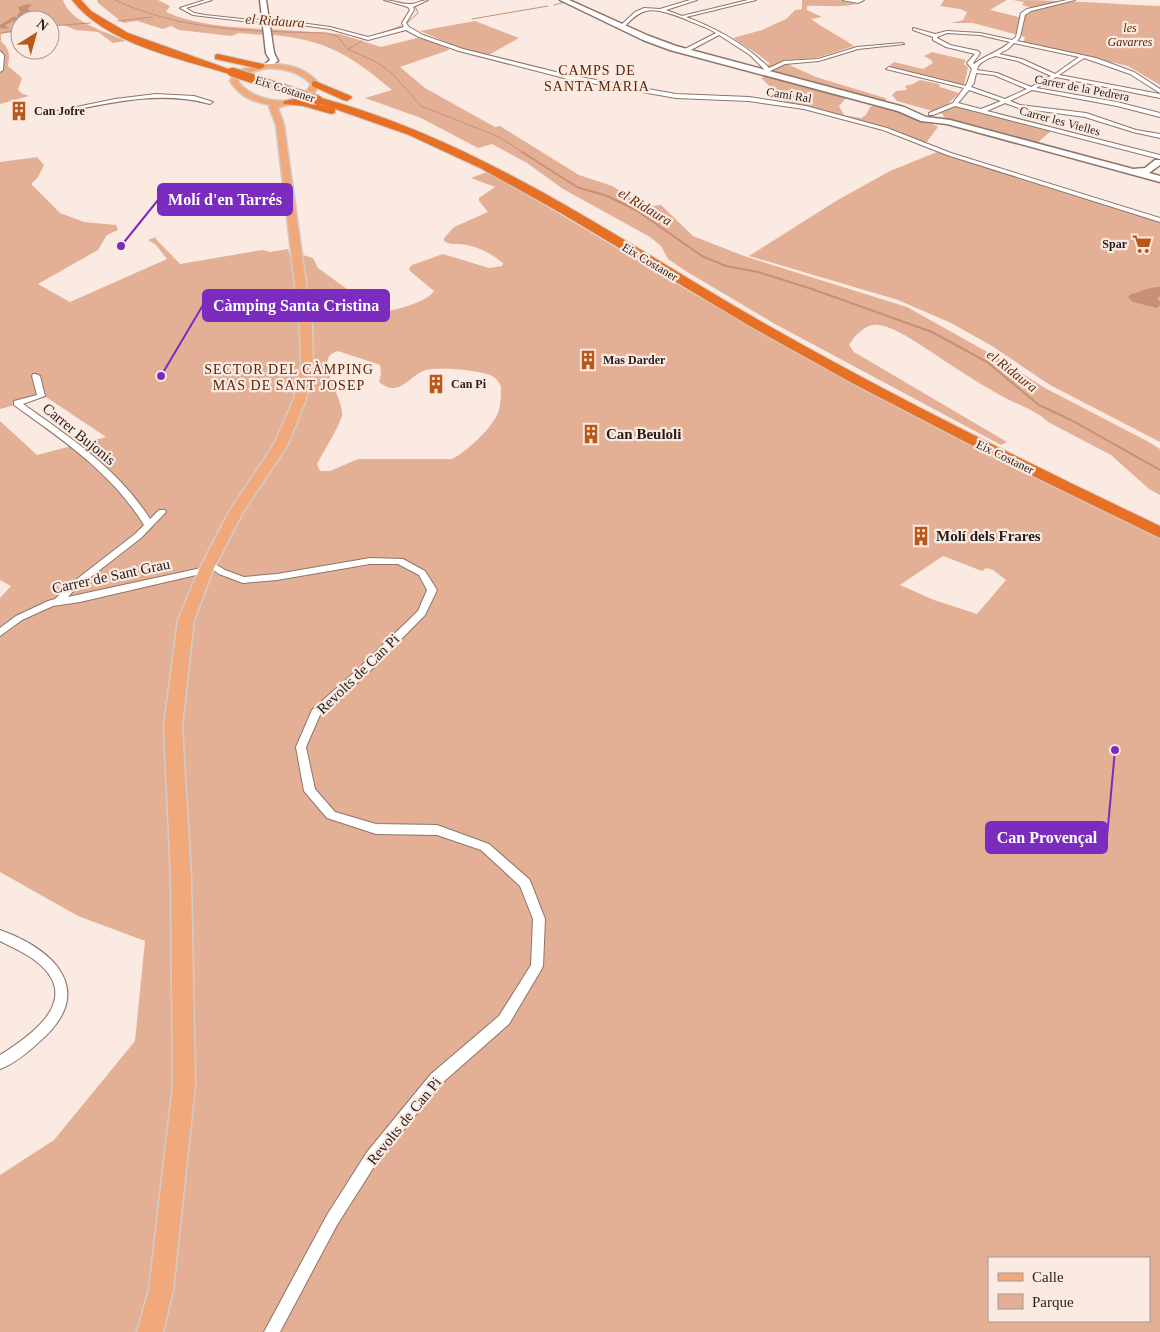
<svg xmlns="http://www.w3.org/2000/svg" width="1160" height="1332" font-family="Georgia,serif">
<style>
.green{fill:#e3b096;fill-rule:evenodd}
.water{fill:#c69075}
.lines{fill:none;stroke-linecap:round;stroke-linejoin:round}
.stream-far1{stroke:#c69075;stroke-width:1}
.stream{stroke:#c69075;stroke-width:2}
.street-casing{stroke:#8d7569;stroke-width:2}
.secondary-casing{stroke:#8d7569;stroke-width:3}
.primary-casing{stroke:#cfcdcc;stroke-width:3}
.highway-casing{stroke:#cfcdcc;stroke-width:2}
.street{fill:#fff;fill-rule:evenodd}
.secondary{fill:#fff;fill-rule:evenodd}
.primary{fill:#f1a97c;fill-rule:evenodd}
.highway{fill:#e87024;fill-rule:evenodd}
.highway-bridge-casing{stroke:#cfcdcc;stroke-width:11;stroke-linecap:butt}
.highway-bridge{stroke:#e87024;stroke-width:9}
.labels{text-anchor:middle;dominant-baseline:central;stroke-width:4.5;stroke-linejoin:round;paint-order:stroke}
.far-park-label{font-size:12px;font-style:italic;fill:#572404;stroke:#fbeae2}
.far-street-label{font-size:12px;fill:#261d18;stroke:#fbeae2}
.far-poi-label{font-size:12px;font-weight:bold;fill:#261d18;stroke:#fbeae2;text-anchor:start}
.far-water-label{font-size:14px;font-style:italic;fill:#612d0f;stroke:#fbeae2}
.far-neighbourhood-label{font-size:14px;letter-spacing:1px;fill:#57280b;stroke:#fbeae2}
.street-label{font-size:15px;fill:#261d18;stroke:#fbeae2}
.poi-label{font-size:15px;font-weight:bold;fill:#261d18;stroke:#fbeae2;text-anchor:start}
.leader{fill:none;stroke:#7b2cbf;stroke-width:2}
.callout-dot{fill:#7b2cbf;stroke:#fbeae2;stroke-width:2}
.callout{fill:#7b2cbf;stroke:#7b2cbf;stroke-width:2}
.callout-label{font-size:16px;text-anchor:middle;font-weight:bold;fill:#fff}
</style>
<rect width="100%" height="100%" fill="#fbeae2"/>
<!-- green -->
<g class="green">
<path d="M0,0H63C71,23 105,31 126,41L113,43L98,32L76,30L63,25L50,26V20H20V31L1,34V41C10,50 10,54 8,66L22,78L18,90L23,94L29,96L0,104Z"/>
<path d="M97,0H158L170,6L166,12C195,25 230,27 262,29V35L239,33L231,36L179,30L171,26L163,29L137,21L123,23L98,3Z"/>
<path d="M802,0H838L857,4C840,8 825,5 807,6V10L822,17L811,19C824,29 840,36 854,46L816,58L787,60V64L816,77L885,98L887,100L882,102L755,69L770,64L759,55L733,38L762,30L786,19L795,10L802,9Z"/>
<path d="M944,0H1007L990,10L1019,17L1020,14L1033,8L1022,5L1024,2L1013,0C1062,0 1111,4 1160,6V85L1128,66L1023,42L1025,37L973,23H951L963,20L967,12L960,9L940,6Z"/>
<path d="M475,21L519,38L487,56L463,49L420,31Z"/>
<path d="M271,29L340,34L381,47L421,37L447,48L449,50L400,67L425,88L495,127L500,126L579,175L612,186L645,207L661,205L693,236L744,256L907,307L998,358L1045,388L1147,441L1160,449V495L1149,489L1111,455L1048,422C1034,409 1015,404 998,394C975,381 952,366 930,351C915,342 897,328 879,325C866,323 855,335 849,345L854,352L1007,442L1001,445L775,324L684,270L668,259L661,246L650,237L563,189L527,163L492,144L478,148L421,118L365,98L392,90C350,55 327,40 272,35Z"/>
<path d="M932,52L966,60L964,64L968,67L964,86L898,70L889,66L894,62L923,69L933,63L931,60L924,56Z"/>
<path d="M766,76L847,97L839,106L844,115L861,118L866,115L870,107C887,101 904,115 919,120C925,123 933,123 938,127L926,143L868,123L786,102L761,78Z"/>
<path d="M920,80L939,84L940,87L959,93L948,104L1051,131L1036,144L944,119L943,114L897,101L892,95L896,91L907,90L905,86L913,84Z"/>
<path d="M937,152L1160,222V442L1050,385L992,346L951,323L898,300L749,256L836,201L890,171Z"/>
<path d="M37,157L44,165L38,177L31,184L60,213L84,222L116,225L118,230L107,235L98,250L38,284L70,302L167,259L156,245L148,240L165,234L155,238L180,264L262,250L270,252L288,249L290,255H303L313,258L318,268L347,289L352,305C361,309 369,312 379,312C391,312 428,302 434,291L410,271L409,268L412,265L443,254L489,268L502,266L503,263C492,254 481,248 467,245C460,243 451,246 444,241V238L454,227L488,212L479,201V198L495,187L471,178L487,172C570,218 650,270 733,316C872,396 1015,468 1160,538V1332H0V1175L54,1140L135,1041L145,941L78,916L0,872V598L11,586L0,580V421L37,455L106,437L46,397L0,409V162ZM338,351L380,365L381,374L379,382C400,399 409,375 426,370C439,367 480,370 492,376C496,378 500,383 501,387C501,396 501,407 497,415C490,430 466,452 452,459H358L330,471H320L317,464C322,454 341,424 342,415C344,396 311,358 338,351ZM943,556L982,571L986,568L993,570L1006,580L977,614L934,600L900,585ZM989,1258H1149V1321H989Z"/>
</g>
<!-- water -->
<g class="water">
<path d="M28,4L32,5L28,8L30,12L20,17L37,20H16L5,25L9,29L0,28V25L13,17H18L17,15L20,12L18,7Z"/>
<path d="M1160,287V296L1157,299L1160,301V305L1157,308L1133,302L1128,297L1131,294C1141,292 1148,287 1160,287Z"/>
</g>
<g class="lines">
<!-- stream-far1 -->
<g class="stream-far1">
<path d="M115,0C184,32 253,31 327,33L337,36L348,49L378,63L392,73L421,106L497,136L524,153"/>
<path d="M554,5L565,2"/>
<path d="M472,19L548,6"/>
<path d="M118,21L152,17"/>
<path d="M407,23L418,13L415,6L421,3"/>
<path d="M50,26L90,23"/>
<path d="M0,33L20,30"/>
<path d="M380,34L401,26"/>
<path d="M348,49L362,41"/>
</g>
<!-- stream -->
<path class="stream" d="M522,152L577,187L607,196L636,210L702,256L726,266L758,272L812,289L932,332L987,362L1039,405L1071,420L1160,470"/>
<defs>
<g id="street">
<path d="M205,0H212L186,8L194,13L205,15L251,20L271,19L330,27L368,37L404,27L402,23L410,10L408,7L384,0C392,0 400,4 408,4C415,5 421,0 428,0L413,7L414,10L406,23L409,27L423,35L463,49L568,75L676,94L749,97L806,106L887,128L951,153L1160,218V222L947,155L883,130L804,109L749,101L676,98L568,79L459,51L419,37L406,30L368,40L330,29L271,21L251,22L193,15L180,8Z"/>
<path d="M690,0H697L666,10L682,16L748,0H756L686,17C718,29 745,44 769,68L784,61L818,59L857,47L902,43L904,44L858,49L819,61L785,64L770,71L767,75L764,73L765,70L750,55L719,35L687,52H683V50L716,33L709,29C693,23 662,7 646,11C637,13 630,21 624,27L620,26L635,12L644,8L660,9Z"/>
<path d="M842,0H864L858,3Z"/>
<path d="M1067,0H1075L1031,11L1025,15L1020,37L1017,41L1096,58L1134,72L1160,89V93L1130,74L1084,58L1059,75L1160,94V98L1056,77L1036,88L1117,102L1160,113V117L1117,106L1032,90L1010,101L1020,105L1086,113L1136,130L1160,134V138L1133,132L1085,117L1019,108L1005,103L987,111L1160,155V159L955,106L933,115H929V113L953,103L964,88L886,69L889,67L966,86L972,69L967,63L975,54L946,47L933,40V37L913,30V28L935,34L947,31L980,33L1012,40L1016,37L1021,13L1027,9ZM947,33L980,35L1010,42C999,52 985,55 974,64L973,63L980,53L978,51L950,45L937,38V37ZM1014,43L1079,57L1055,74L1022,59L999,54L1008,49ZM995,56L1018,61L1051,76L1031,87L997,73L977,70C978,62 988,59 995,56ZM976,73L994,75L1027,89L1005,99L971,87L974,83ZM969,90L1001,101L981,109L958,103Z"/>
<path d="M0,51L4,55L3,70L0,72Z"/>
<path d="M156,94L194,96L213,102L210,104C160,90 110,103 60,113L57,111L115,99Z"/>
<path d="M33,374H36L40,376L45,396L23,404C70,437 119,470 150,519L159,510H165L166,512L141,538L74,590L68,597L206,567L209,568L211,570L209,572L80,602L53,606L22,620L0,636V628L16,616L48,601L55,599L68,586L135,534L144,525C112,473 63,440 14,405V401L37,395L32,376Z"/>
<path d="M370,558L403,559L425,571L437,590L425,615L365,676L320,715L306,747L315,789L335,812L376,824L437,825L489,844L529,879L531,883L545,919L543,966L541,970L509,1024L441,1084L377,1162L337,1225L280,1332H264L327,1215L367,1152L431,1074L499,1016L531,965L533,919L520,886L481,850L437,835L376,834L327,818L304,791L296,747L312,710L357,670L418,611L427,590L419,575L398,564H370L277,580L243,583L219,574L205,564L210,561L225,570L244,577L277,574Z"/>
<path d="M0,930C58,951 97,993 38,1043C27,1053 14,1064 0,1069V1055C32,1035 83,999 37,962C26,953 13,948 0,941Z"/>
</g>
<g id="secondary">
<path d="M260,0H266L274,53L278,61L267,68L263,66L270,60L266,53Z"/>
<path d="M560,0H569L649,36L676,46L904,107L926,117L950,120L1133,169L1145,168L1155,160H1160V165L1149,173L1160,176V182L947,124L921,121L898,111L670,50L643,40Z"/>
</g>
<path id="primary" d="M267,64C287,64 306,67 319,84C310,107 296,100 278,108L284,125L312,327L313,366L306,399L287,446L244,510L213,570L194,620L182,726L191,877L195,1085L173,1290L163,1332H137L149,1290L173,1085L171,877L164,726L178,620L199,570L230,510L273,446L294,399L301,366L300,327L276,125L269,107L271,105C253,102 240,97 230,81L238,70ZM267,68C284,69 299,71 311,84C299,111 252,102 238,81L244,74Z"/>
<g id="highway">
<path d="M72,0H81L91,11L128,33L237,72L232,75L229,74C178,58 106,44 72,0Z"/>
<path d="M218,54L263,64L265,66L260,69L215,59V55Z"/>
<path d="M315,81L351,96L352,98L347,101L343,100L312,86V82Z"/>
<path d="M318,97C480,140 619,240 762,322C892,396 1026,462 1160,526V538L1002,461L852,383L753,328L559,212L480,168L409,135L335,109V113L331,114L303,106L284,104L283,102C293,94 322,105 334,109L314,102L313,100Z"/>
</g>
</defs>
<!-- street casing -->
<use href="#street" class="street-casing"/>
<!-- secondary casing -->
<use href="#secondary" class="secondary-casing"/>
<!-- primary casing -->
<use href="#primary" class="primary-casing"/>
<!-- highway casing -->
<use href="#highway" class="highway-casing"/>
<!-- street -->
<use href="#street" class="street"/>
<!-- secondary -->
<use href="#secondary" class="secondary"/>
<!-- primary -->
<use href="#primary" class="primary"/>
<!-- highway -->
<use href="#highway" class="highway"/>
<defs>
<path id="highway-bridge" d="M232,72L318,100"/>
</defs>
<!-- highway-bridge casing -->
<use href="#highway-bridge" class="highway-bridge-casing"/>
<!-- highway-bridge -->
<use href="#highway-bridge" class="highway-bridge"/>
</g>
<!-- icons -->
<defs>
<symbol id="building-bare" viewBox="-9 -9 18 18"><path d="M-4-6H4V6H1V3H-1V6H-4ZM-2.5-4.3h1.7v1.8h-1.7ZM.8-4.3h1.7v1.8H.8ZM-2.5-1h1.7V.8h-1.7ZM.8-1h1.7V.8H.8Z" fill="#ba581a" stroke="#fbeae2" stroke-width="2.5" paint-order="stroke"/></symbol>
<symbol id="supermarket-bare" viewBox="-9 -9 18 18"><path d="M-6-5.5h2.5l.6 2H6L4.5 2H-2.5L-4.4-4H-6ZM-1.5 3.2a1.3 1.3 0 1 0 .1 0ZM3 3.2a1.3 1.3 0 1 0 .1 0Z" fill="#ba581a" stroke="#fbeae2" stroke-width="2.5" paint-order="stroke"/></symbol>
</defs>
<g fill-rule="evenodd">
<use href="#building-bare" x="5" y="97" width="28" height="28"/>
<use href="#supermarket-bare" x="1128" y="230" width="28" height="28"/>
<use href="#building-bare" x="574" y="346" width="28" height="28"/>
<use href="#building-bare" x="422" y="370" width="28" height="28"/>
<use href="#building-bare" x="577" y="420" width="28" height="28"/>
<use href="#building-bare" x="907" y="522" width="28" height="28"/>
</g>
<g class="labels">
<!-- far-park labels -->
<g class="far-park-label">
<text x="1130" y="28">les<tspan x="1130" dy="14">Gavarres</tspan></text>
</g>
<!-- far-street labels -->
<g class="far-street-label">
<text transform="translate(1082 88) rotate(11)">Carrer de la Pedrera</text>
<text transform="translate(285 89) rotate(18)">Eix Costaner</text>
<text transform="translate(789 95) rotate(9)">Camí Ral</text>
<text transform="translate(1060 121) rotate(15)">Carrer les Vielles</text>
<text transform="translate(650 262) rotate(31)">Eix Costaner</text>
<text transform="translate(1005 457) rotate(26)">Eix Costaner</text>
</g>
<!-- far-poi labels -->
<g class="far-poi-label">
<text x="34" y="111">Can Jofre</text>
<text x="1127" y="244" text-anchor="end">Spar</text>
<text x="603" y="360">Mas Darder</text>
<text x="451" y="384">Can Pi</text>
</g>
<!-- far-water labels -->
<g class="far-water-label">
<text transform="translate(275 21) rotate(4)">el Ridaura</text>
<text transform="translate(645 207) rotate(31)">el Ridaura</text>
<text transform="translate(1012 371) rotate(38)">el Ridaura</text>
</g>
<!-- far-neighbourhood labels -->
<g class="far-neighbourhood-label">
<text x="597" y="70">CAMPS DE<tspan x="597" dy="16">SANTA MARIA</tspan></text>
<text x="289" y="369">SECTOR DEL CÀMPING<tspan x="289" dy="16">MAS DE SANT JOSEP</tspan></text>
</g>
<!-- street labels -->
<g class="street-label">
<text transform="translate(79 434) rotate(39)">Carrer Bujonis</text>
<text transform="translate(111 576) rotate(-12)">Carrer de Sant Grau</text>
<text transform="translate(358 674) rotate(-44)">Revolts de Can Pi</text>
<text transform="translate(404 1121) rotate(-51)">Revolts de Can Pi</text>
</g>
<!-- poi labels -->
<g class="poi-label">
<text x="606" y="434">Can Beuloli</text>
<text x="936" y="536">Molí dels Frares</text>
</g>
</g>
<!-- callouts -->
<path class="leader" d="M121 246L158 200M161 376L203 305M1115 750L1107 837"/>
<g class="callout-dot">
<circle cx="121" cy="246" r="5"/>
<circle cx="161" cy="376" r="5"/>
<circle cx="1115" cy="750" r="5"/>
</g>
<g class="callout">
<rect x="158" y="184" width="134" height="31" rx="5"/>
<rect x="203" y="290" width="186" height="31" rx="5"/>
<rect x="986" y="822" width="121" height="31" rx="5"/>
</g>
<g class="callout-label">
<text x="225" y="205">Molí d'en Tarrés</text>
<text x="296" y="311">Càmping Santa Cristina</text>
<text x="1047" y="843">Can Provençal</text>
</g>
<!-- legend -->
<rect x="988" y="1257" width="162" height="65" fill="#fbeae2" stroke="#a69891"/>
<rect x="998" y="1273" width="25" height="8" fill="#f1a97c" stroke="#a69891"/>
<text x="1032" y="1282" font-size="15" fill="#261d18">Calle</text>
<rect x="998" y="1294" width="25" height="15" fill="#e3b096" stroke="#a69891"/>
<text x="1032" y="1307" font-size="15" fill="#261d18">Parque</text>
<!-- north arrow -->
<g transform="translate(35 35) rotate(37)"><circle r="24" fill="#fbeae2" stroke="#a69891"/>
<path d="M0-4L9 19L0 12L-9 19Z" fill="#ba581a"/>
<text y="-8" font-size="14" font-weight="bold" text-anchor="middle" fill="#261d18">N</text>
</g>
</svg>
